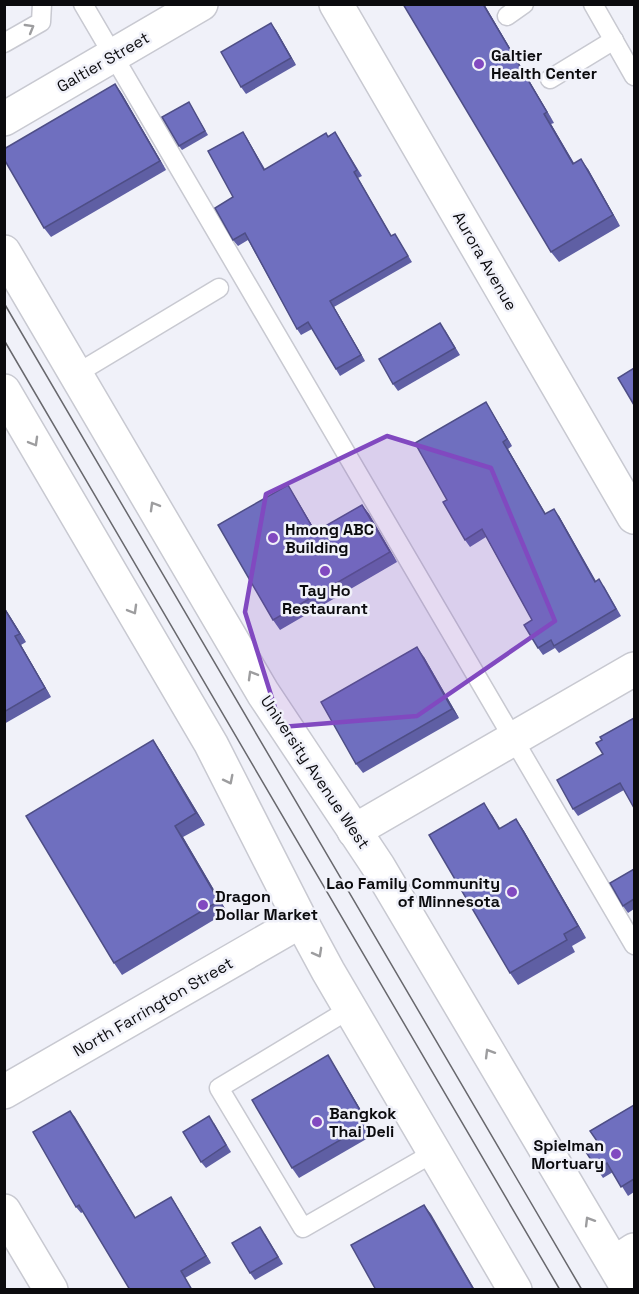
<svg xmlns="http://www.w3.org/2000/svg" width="639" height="1294" font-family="'Space Grotesk',sans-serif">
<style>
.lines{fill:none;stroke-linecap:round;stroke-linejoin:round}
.service-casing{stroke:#c8c9d1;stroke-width:21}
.minor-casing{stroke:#c8c9d1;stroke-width:36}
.secondary-casing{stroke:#c8c9d1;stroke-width:36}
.service{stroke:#fff;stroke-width:18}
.minor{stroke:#fff;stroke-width:33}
.secondary{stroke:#fff;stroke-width:33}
.tram{stroke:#68686d;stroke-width:1.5}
.wall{fill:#5f5fa4}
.shaded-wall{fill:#4e4e86}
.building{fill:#6f6fbf;stroke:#4e4e86;stroke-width:1.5}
.oneway{stroke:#9d9d9f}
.marked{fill:#8149c0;fill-opacity:0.2;stroke:#8149c0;stroke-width:4.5;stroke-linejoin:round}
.poi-dot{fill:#8149c0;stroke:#f0f1f9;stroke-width:2}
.labels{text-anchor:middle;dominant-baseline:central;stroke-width:5;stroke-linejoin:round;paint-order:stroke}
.poi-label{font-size:16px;font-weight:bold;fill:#0b0b0e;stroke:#f0f1f9;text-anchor:start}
.street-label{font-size:16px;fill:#0b0b0e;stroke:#f0f1f9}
</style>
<rect width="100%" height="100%" fill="#f0f1f9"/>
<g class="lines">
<defs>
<g id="service">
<path d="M83,4L634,945"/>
<path d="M593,4L634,76"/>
<path d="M507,16L524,4"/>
<path d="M4,43L41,22L42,4"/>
<path d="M550,79L614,40"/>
<path d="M76,374L219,288"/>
<path d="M350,1009L219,1088L303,1228L435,1152"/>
</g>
<g id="minor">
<path d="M336,4L634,517"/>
<path d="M4,119L201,4"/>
<path d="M354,831L634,669"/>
<path d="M4,1092L301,921"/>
<path d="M4,1211L51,1290"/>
<path d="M614,1263L634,1250"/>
</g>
<g id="secondary">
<path d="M4,252L263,693L378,866L629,1290"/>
<path d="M4,391L211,744L301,921L328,971L515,1290"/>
</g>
</defs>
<!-- service casing -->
<use href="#service" class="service-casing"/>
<!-- minor casing -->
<use href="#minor" class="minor-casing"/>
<!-- secondary casing -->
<use href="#secondary" class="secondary-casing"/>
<!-- service -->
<use href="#service" class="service"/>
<!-- minor -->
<use href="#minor" class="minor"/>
<!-- secondary -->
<use href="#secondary" class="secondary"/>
<!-- tram -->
<g class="tram">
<path d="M4,303L582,1290"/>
<path d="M4,340L560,1290"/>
</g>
</g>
<!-- wall -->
<g class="wall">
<path d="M484,4L554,123L551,124L574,163L588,169L620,226L559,262L551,252Z"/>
<path d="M276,30L296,65L246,94L241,87Z"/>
<path d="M115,84L122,94L166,170L51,237L44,228Z"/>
<path d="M191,106L208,135L182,150L179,146Z"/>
<path d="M243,132L265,169L335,132L362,176L358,178L391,236L395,234L412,262L334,307L365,361L340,376L312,329L301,335L297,329L248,240L238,246L233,240V197Z"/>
<path d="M445,330L460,355L398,391L393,384Z"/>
<path d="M486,402L512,446L508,449L545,514L559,516L596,581L604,586L621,616L559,653L555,648L543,655L538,648L532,620L486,537L470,547L465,540L447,500Z"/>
<path d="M288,485L294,495L316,532L362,505L369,514L397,562L280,630L273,620Z"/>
<path d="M4,607L26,642L21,645L51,697L4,724Z"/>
<path d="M424,657L459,718L363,773L356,764Z"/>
<path d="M153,740L161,752L205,825L183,837L227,912L122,975L114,963Z"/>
<path d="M603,754L624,790L578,816L573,809Z"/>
<path d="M492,815L500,829L516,819L524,831L586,938L572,946L575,952L518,985L510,973Z"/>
<path d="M634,869V909L628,913L623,906Z"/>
<path d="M334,1065L375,1134L299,1178L292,1168Z"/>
<path d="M634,1105V1192L628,1196L613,1172L603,1178L597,1169V1141Z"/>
<path d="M70,1111L135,1218L171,1197L211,1263L185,1278L83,1212L81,1213L76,1207Z"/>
<path d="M214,1123L231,1152L206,1168L201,1162Z"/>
<path d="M265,1234L283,1264L255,1280L250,1273Z"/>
</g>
<!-- shaded-wall -->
<g class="shaded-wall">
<path d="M483,4H484L554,123L547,112Z"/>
<path d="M271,23L276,30L296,65L291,58Z"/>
<path d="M115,84L122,94L166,170L160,161Z"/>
<path d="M544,114L551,124L580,174L573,164Z"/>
<path d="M243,132L247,138L268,176L264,170Z"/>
<path d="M581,159L588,169L620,226L613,215Z"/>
<path d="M354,172L358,178L395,242L391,236Z"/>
<path d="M330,301L334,307L365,361L361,355Z"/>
<path d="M486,402L490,409L512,446L507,439Z"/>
<path d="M503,442L508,449L550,521L545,514Z"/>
<path d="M288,485L294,495L322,542L315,532Z"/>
<path d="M362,505L369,514L397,562L390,552Z"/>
<path d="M554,509L559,516L600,589L595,582Z"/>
<path d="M4,607L26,642L20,634L4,608Z"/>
<path d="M15,636L21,645L51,697L45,688Z"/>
<path d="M417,647L424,657L459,718L452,709Z"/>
<path d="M153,740L161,752L205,825L196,813Z"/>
<path d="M484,803L492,815L508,841L499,829Z"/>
<path d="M516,819L524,831L586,938L578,926Z"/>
<path d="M175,826L183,837L227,912L219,901Z"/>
<path d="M328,1055L334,1065L375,1134L368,1124Z"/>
<path d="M70,1111L75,1117L140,1225L135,1218Z"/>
<path d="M171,1197L175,1203L211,1263L206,1256Z"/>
<path d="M424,1205L431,1214L475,1290H474Z"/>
</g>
<!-- building -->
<g class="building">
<path d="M403,4H483L547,112L544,114L573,164L581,159L613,215L551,252Z"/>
<path d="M271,23L291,58L241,87L221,52Z"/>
<path d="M115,84L160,161L44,228L4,159V149Z"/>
<path d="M189,102L205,131L179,146L162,117Z"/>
<path d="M243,132L264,170L326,133L328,137L335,132L357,170L354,172L391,236L395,234L408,256L330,301L361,355L336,369L308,322L297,329L245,233L233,240L215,208L233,197L208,151Z"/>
<path d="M440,323L455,348L393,384L379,359Z"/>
<path d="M634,368V405L618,378Z"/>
<path d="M486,402L507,439L503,442L545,514L554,509L595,582L599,579L616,609L554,646L551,640L538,648L524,625L532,620L482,529L465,540L443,502L447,500L415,443Z"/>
<path d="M288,485L315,532L362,505L390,552L273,620L218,525Z"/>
<path d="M4,608L20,634L15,636L45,688L4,712Z"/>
<path d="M417,647L452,709L356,764L321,702Z"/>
<path d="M634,718V808L620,783L573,809L557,780L603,754L596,743L602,740L600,737Z"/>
<path d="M153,740L196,813L175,826L219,901L114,963L26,816Z"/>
<path d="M484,803L499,829L516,819L578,926L564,934L567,940L510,973L429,835Z"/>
<path d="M634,869V899L623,906L610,883Z"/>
<path d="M328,1055L368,1124L292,1168L252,1100Z"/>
<path d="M634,1105V1179L621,1187L607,1163L597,1169L584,1149L597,1141L590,1131Z"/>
<path d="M70,1111L135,1218L171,1197L206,1256L181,1271L192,1290H130L79,1205L76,1207L33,1132Z"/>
<path d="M209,1116L226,1145L201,1162L183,1132Z"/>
<path d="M424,1205L474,1290H376L351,1245Z"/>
<path d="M260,1227L278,1257L250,1273L232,1243Z"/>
</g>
<!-- one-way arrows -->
<defs><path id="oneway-chevron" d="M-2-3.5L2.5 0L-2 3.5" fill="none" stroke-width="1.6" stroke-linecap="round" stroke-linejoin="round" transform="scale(1.5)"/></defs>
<g class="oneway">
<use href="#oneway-chevron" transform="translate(30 28) rotate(-30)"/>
<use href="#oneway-chevron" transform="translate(34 442) rotate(60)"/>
<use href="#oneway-chevron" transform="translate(154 506) rotate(-120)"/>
<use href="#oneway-chevron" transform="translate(133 610) rotate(60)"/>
<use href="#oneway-chevron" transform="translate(252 675) rotate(-120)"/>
<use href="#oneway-chevron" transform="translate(229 780) rotate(63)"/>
<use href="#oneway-chevron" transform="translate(318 953) rotate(61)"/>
<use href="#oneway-chevron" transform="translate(489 1053) rotate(-121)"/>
<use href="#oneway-chevron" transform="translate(589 1221) rotate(-121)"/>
</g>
<!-- marked area -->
<path class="marked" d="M387,436L491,468L555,621L417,716L281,727L245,612L266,494Z"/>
<!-- markers -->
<g class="poi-dot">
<circle cx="479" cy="64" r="6"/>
<circle cx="273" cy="538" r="6"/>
<circle cx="325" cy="571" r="6"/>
<circle cx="512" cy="892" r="6"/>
<circle cx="203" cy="905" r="6"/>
<circle cx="317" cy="1122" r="6"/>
<circle cx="616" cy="1154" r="6"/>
</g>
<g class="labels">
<!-- poi labels -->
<g class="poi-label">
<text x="491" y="55">Galtier<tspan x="491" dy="18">Health Center</tspan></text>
<text x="285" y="529">Hmong ABC<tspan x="285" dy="18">Building</tspan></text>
<text x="325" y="590" text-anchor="middle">Tay Ho<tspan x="325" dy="18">Restaurant</tspan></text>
<text x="500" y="883" text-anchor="end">Lao Family Community<tspan x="500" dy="18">of Minnesota</tspan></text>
<text x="215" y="896">Dragon<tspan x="215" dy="18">Dollar Market</tspan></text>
<text x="329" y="1113">Bangkok<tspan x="329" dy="18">Thai Deli</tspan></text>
<text x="604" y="1145" text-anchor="end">Spielman<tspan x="604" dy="18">Mortuary</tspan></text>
</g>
<!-- street labels -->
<g class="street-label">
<text transform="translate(103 62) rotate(-30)">Galtier Street</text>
<text transform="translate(485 261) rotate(60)">Aurora Avenue</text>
<text transform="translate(315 772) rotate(56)">University Avenue West</text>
<text transform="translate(153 1007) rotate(-30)">North Farrington Street</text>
</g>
</g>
<!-- border -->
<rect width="639" height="1294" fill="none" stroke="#0b0b0e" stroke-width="12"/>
</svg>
